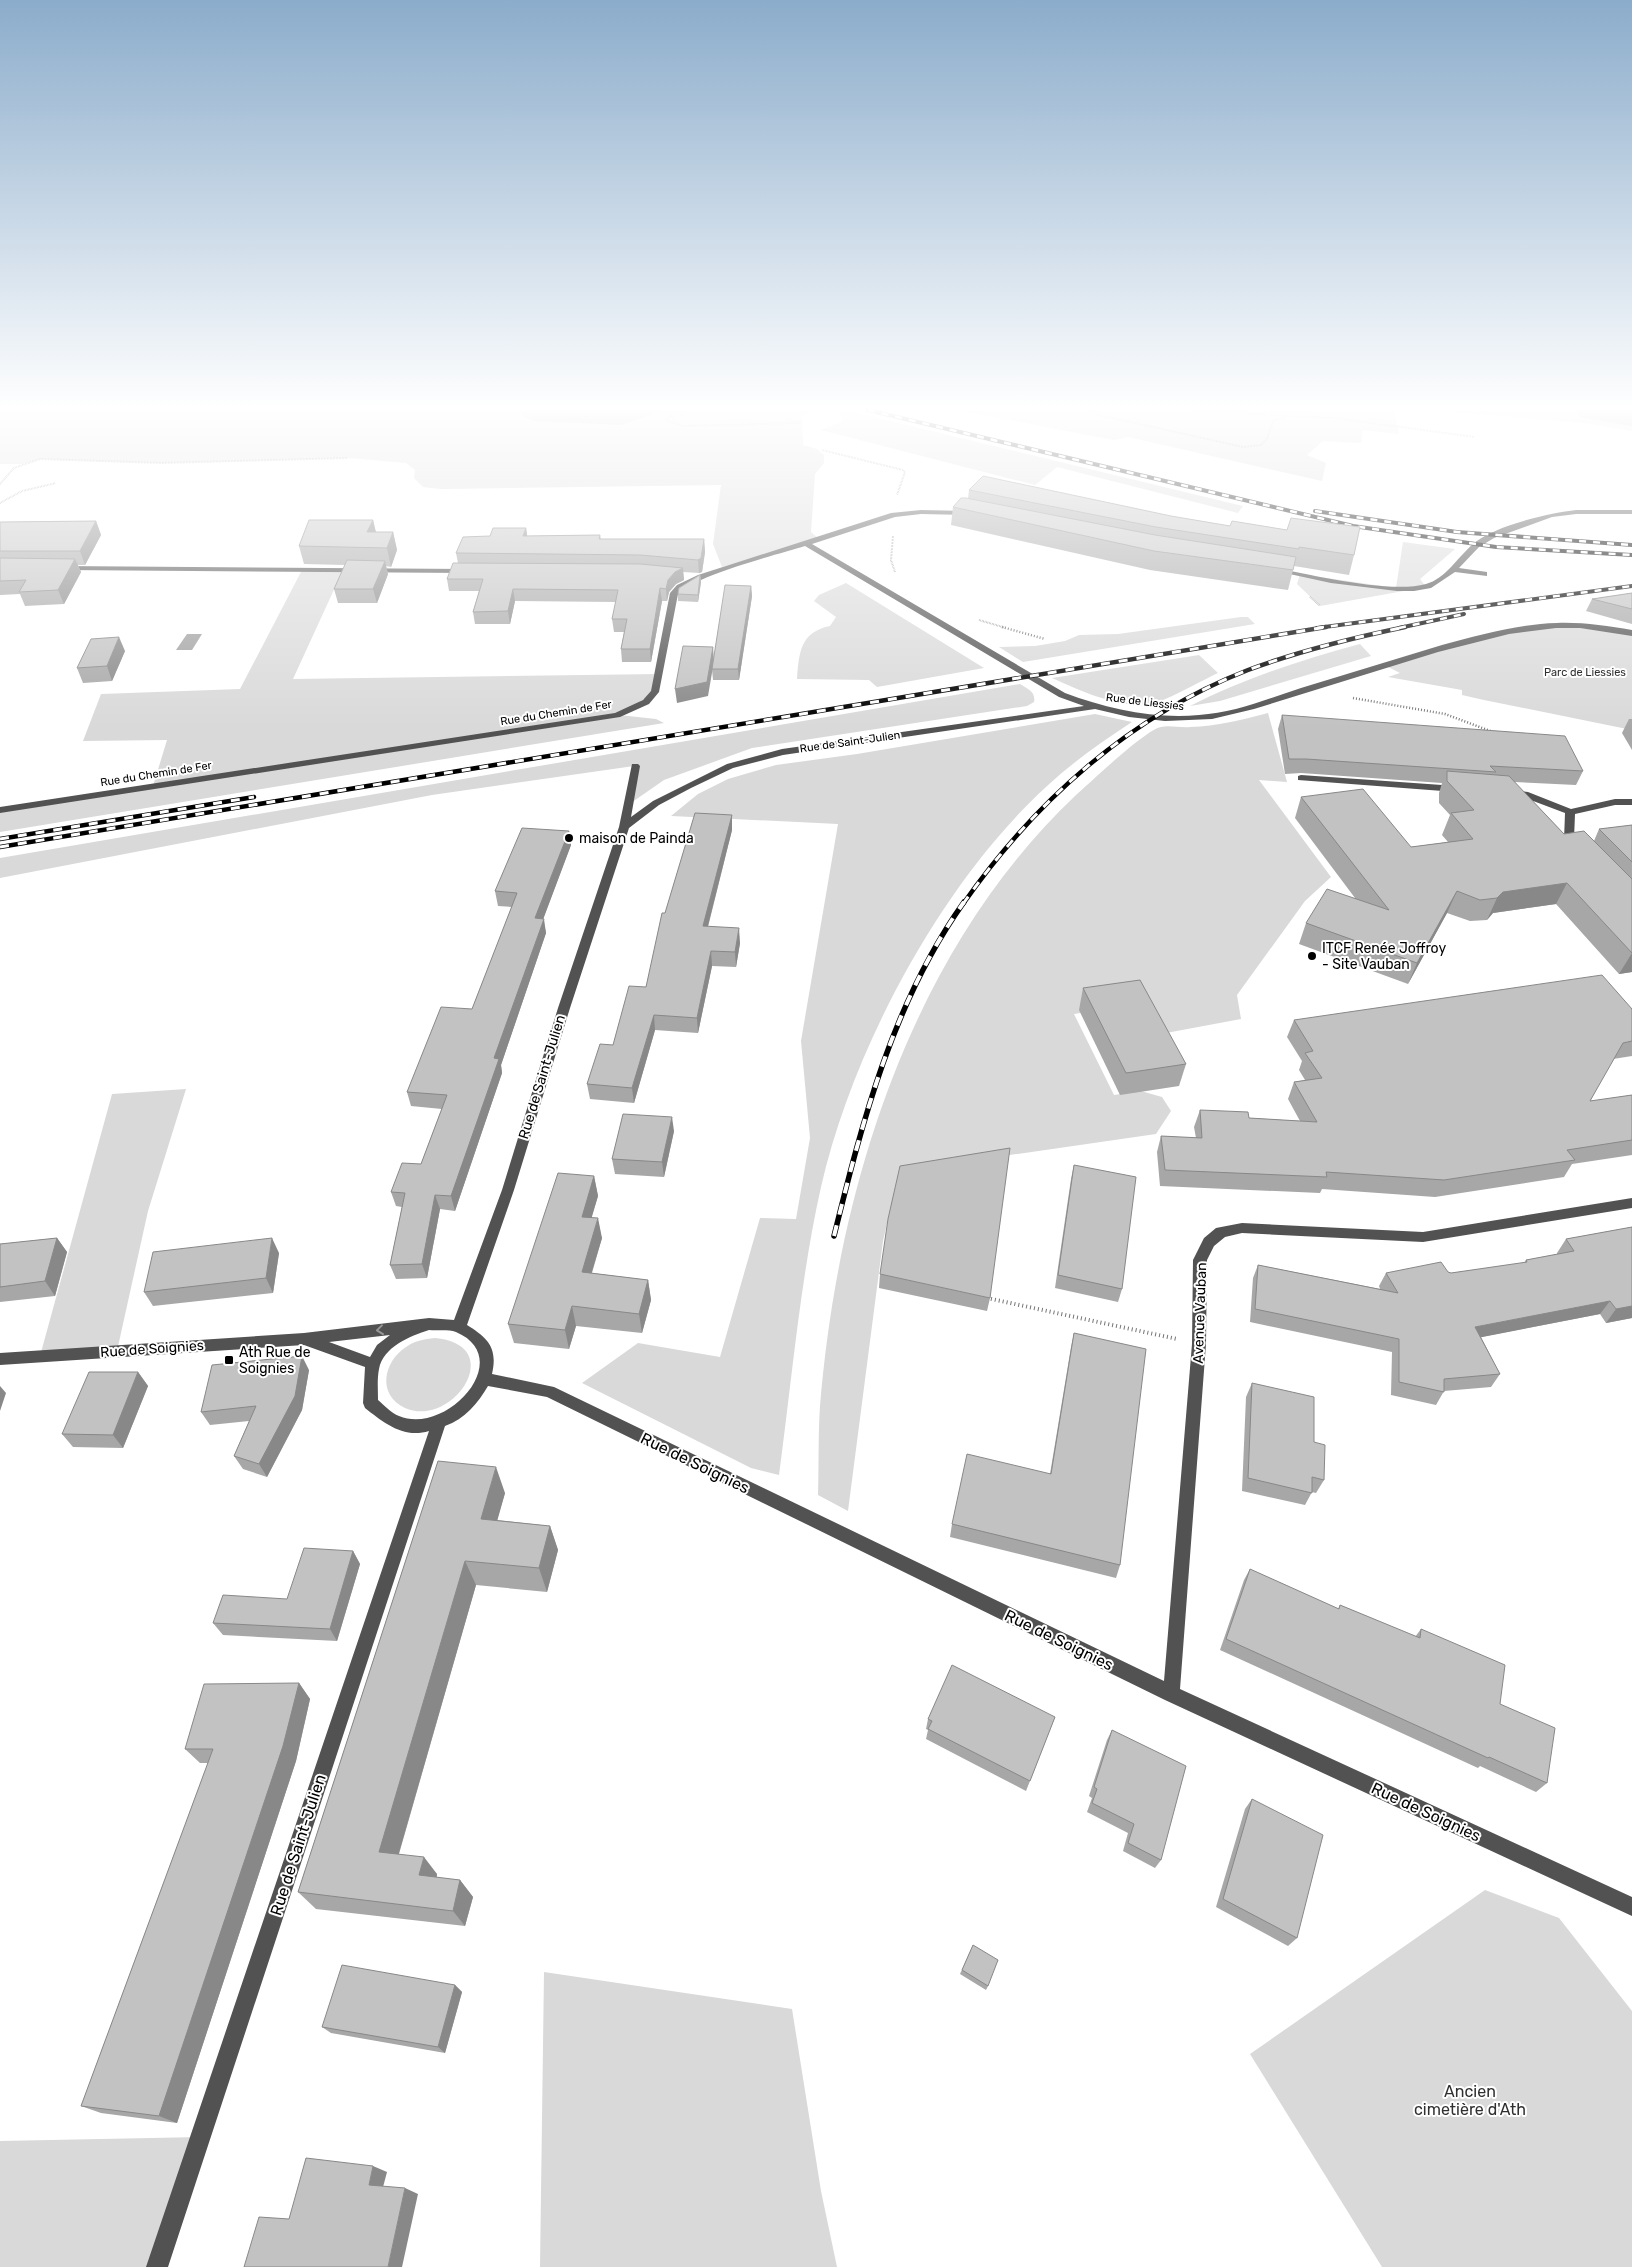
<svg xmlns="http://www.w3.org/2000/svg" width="1632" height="2267" font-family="Rubik,sans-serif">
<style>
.green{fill:#d9d9d9}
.water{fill:#a0a0a0}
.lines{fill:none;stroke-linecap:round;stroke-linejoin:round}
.river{fill:#a0a0a0;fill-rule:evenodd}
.path-far2{stroke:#747474;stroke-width:2;stroke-dasharray:0.5 1;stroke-linecap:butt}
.path-far1{stroke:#747474;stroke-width:2.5;stroke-dasharray:1 2;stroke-linecap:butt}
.path{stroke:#747474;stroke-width:4;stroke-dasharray:1 3;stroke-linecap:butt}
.minor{fill:#525252;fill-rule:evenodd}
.rail-far2-casing{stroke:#000;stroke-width:4}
.rail-far1-casing{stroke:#000;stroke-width:4.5}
.rail-casing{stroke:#000;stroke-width:5.5}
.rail-far2{stroke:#fff;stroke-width:2.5;stroke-dasharray:7;stroke-linecap:butt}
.rail-far1{stroke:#fff;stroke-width:3;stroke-dasharray:9;stroke-linecap:butt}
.rail{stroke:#fff;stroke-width:4;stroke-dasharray:11;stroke-linecap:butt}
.wall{fill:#a7a7a7}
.shaded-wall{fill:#888}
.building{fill:#c2c2c2;stroke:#888}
.oneway{stroke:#979797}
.poi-dot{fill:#000;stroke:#fff;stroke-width:2}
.labels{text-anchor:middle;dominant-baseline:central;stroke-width:4;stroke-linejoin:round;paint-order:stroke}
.far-park-label{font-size:11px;fill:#303030;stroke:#fff}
.far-street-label{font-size:11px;fill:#000;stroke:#fff}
.poi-label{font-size:14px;fill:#000;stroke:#fff;text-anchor:start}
.street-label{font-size:14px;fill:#000;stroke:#fff}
.near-street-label{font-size:16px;fill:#000;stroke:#fff}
.near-park-label{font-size:16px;fill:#303030;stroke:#fff}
</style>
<rect width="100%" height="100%" fill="#fff"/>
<!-- green -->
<g class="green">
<path d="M0,410H811L802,416L803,445L817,449L824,455V463L815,474L811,532L819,539L722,567L713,544L721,485L441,489L423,487L414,478L415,470L406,463L348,458L161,463L40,459L22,464H0Z"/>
<path d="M833,410H845L1243,506L1238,513L1057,467L1035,485L821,430L841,422L843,416Z"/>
<path d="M957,410H1394L1399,434L1363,430L1361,443L1323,441L1307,455L1326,463L1322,481L1128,437L1114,440Z"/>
<path d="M1430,410H1632V431L1584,423Z"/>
<path d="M1403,542L1455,549L1420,579L1426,587L1320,606L1297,584L1300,574L1396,588Z"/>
<path d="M302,570H343L293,679L660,674L655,692L619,715L656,719L664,723L0,832V810L153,786L167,740L83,741L101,694L240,689Z"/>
<path d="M846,583L984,668L877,687L869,680L797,679C799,653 800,632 830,626L836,617L814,601L819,595Z"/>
<path d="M1241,617H1248L1255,624L1023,662L999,647L1035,646L1065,641L1079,635L1118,634Z"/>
<path d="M1550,625L1632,633V730L1484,700L1462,695V690L1388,677L1400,673L1384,665L1502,631Z"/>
<path d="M1360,644L1371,656L1220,701L1190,706C1245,678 1301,660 1360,644Z"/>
<path d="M1199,655L1218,673C1205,679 1158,705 1148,705C1116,707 1081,691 1052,678Z"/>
<path d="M1020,684C1028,689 1036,692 1034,702L1027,706L752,748L664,780L628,805L634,766L432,795L0,878V858Z"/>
<path d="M1268,713L1287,782L1259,780L1331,877L1305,901L1237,995L1241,1019L1150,1036L1133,1005L1074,1014L1114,1095L1141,1091L1162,1097L1171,1111L1156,1134L899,1171L883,1241L848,1511L818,1495C819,1466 818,1436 820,1406C838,1186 912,950 1076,795C1091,782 1145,730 1161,727C1169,725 1181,728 1190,727C1217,726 1242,720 1268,713Z"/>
<path d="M1095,714L1132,722C1101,742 1073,762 1046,787C941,883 852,1050 821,1187C800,1281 792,1379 779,1475L751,1468L582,1383L638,1343L720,1357L760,1218L796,1219L810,1138L801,1041L838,824L671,816L698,794L728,779L776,765L857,754Z"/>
<path d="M186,1089L148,1211L117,1351L40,1356L112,1094Z"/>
<path d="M435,1338C509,1345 453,1429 405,1408C377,1395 383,1362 406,1347C414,1341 424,1339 435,1338Z"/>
<path d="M1485,1890L1559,1918L1632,2011V2267H1382L1250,2054Z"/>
<path d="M544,1972L792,2009L821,2191L837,2267H540Z"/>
<path d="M202,2137L157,2267H0V2141Z"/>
</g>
<!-- water -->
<g class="water">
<path d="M521,410H665L621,425L534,421L522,416Z"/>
<path d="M187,634H202L192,650H176Z"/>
</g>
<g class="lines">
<!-- river -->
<path class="river" d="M1576,410H1632V426L1580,417Z"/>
<!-- path-far2 -->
<g class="path-far2">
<path d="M1088,410L1099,415L1243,447L1261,445L1267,439L1273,421L1285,417"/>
<path d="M1193,410L1334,418L1475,437"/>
<path d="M684,415L669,416L667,421L683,426L801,423"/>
<path d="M822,450L903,470L905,472L897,495"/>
<path d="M0,484L14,468L40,459L161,463L348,458"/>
<path d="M0,503L22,491L56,483"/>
<path d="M893,536L891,560L895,572"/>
<path d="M1310,597L1320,606"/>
<path d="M979,620L1006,628"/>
</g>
<!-- path-far1 -->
<g class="path-far1">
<path d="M1002,627L1045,639"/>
<path d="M1353,698L1445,714L1493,732"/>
</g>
<!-- path -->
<path class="path" d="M987,1298L1177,1339"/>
<!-- minor -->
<g class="minor">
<path d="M921,510L968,511L972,513L968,515L921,514L895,517L812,544L1065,693C1108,709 1153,719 1199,715C1234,713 1267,699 1301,688C1348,674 1395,659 1442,645C1479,635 1518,624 1557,623C1582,622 1607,626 1632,630V636L1580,628H1556L1509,634L1438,652L1254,709L1212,719L1165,721L1129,717L1095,709L783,755L733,768L691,788L659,805L629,828L570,1008L514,1190L467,1325C488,1338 498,1348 492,1374L554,1387L1164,1681L1192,1344L1193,1260L1204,1238L1216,1228L1242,1223L1423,1232L1632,1198V1208L1423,1242L1242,1233L1225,1237L1214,1246L1207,1260L1206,1344L1180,1689L1632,1897V1916L1165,1700L547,1397L488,1386C478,1403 465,1419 445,1426L168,2267H146L429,1431C403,1439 383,1422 365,1408L363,1403L365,1367L304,1345L0,1365V1353L304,1333L429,1318L454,1320L502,1190L558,1008L619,827L632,764H638L640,766L631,817L653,801L727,764L782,749L1084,706L1059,697L805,546C776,555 696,575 678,594L659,692L649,704L620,717L0,813V807L615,713L643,700L651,691L670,593L677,585L698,575L891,513ZM429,1330C437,1331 448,1329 456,1332C517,1358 447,1436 399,1416C391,1413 384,1405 378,1400C378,1390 377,1379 379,1369C383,1347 410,1336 429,1330ZM390,1335L377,1345L370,1357L329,1342Z"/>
<path d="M1576,510H1632V514H1576L1552,517L1494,538L1479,547L1459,568L1487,572V576L1455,572L1431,588L1414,591H1397L1331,583L1271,570L1275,568C1313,575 1390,594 1426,584C1445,579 1458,557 1472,545C1492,526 1549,513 1576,510Z"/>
<path d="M61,566L466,569L470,571L466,573L64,570H61Z"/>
<path d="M1301,775L1456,786L1461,789L1456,792L1298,780V776Z"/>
<path d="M1511,790L1528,792L1571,809L1615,799H1632V805H1615L1575,814L1574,839L1581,846L1576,849L1564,840L1565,813L1523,797L1508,795V791Z"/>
</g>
<defs>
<g id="rail-far2">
<path d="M868,410L1353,526L1496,547L1632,555"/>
<path d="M1315,511L1457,532L1632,545"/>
<path d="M1317,628L1632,586"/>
<path d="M1399,628L1464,614"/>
</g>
<g id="rail-far1">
<path d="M0,839L254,797"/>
<path d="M0,847L1326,627"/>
<path d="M963,904C1035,801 1130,716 1248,670C1299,651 1352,638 1405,627"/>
</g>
<path id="rail" d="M834,1236C863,1119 893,1002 964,902"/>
</defs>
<!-- rail-far2 casing -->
<use href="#rail-far2" class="rail-far2-casing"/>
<!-- rail-far1 casing -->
<use href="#rail-far1" class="rail-far1-casing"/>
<!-- rail casing -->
<use href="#rail" class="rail-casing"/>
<!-- rail-far2 -->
<use href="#rail-far2" class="rail-far2"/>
<!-- rail-far1 -->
<use href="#rail-far1" class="rail-far1"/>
<!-- rail -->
<use href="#rail" class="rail"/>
</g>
<!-- wall -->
<g class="wall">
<path d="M969,490L1354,555L1349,575L1294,566L1288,590L1150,570L951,525L953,507L968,499Z"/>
<path d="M373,520L376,532H393L397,550L391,567L386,566L388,574L377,603H338L334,589L345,565L304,564L299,546Z"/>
<path d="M96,521L101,535L85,565H78L81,572L64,604L25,606L20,594L0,595V522Z"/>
<path d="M526,528L527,536L600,535L601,539H704L705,552L702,572L699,573L683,572L684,580L676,584L669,592L667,601H662L651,662H622L621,649L624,632H614L612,619L616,602L515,601L510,624H475L473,612L479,591H449L447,579L458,563L456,553L490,536Z"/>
<path d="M700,575L701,582L698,602L678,601V594Z"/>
<path d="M751,586L752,596L739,680H713L712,669Z"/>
<path d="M1632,593V624L1586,611L1592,599Z"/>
<path d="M125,651L112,681L83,683L77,668Z"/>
<path d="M1282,715L1583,771L1576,785L1514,782L1564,834L1594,841L1599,829L1632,825V972L1619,974L1556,904L1493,913L1487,920L1470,921L1447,913L1408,984L1299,944L1306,923L1355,898L1295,818L1301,797L1411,847L1448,842L1442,835L1450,815L1439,803V793L1442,783L1301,773L1285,774L1278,729Z"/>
<path d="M1629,719H1632V750L1622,733Z"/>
<path d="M732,815V830L708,927L740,943L736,967L712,966L698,1033L655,1030L634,1103L590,1099L587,1084L613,1045L646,987L665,913Z"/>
<path d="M569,831L571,845L543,919L546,933L501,1065L502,1073L455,1211L440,1209L427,1278L396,1279L390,1265L402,1207L396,1206L391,1192L421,1164L442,1109L411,1106L407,1092L472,1009L512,907L498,906L495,891Z"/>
<path d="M1083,988L1186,1064L1179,1086L1120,1095L1079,1010Z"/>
<path d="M1632,1009V1056L1613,1059L1590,1101L1632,1095V1155L1572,1164L1564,1177L1435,1197L1322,1189L1320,1193L1160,1186L1157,1152L1161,1136L1196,1138L1194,1127L1200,1110L1249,1118L1300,1121L1288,1099L1294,1082L1305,1080L1299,1070L1302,1061L1287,1037L1294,1020Z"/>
<path d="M674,1131L664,1177L615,1174L612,1159Z"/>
<path d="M1074,1165L1122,1289L1118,1302L1055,1288L1071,1179Z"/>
<path d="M594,1176L598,1196L591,1218L602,1238L592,1273L648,1280L651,1300L642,1333L576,1326L569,1349L514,1343L508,1324Z"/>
<path d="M1632,1227V1318L1606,1323L1600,1314L1481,1337L1500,1374L1491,1387L1444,1391L1436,1405L1391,1395L1392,1352L1250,1322L1253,1278L1258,1265L1380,1289L1379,1286L1386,1273L1448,1272L1451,1273L1524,1263L1526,1260L1557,1254V1253L1566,1239Z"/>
<path d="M57,1238L67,1252L55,1296L0,1302V1244Z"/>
<path d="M279,1253L273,1293L153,1306L144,1292Z"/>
<path d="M880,1274L990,1298L987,1311L879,1288Z"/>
<path d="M1074,1333L1120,1565L1116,1578L950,1537L952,1524L1050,1474L1071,1347Z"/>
<path d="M309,1370L302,1410L267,1477L243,1469L234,1456L249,1421L210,1425L201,1412Z"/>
<path d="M138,1372L148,1386L123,1448L73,1447L62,1434Z"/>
<path d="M1252,1383L1314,1442L1324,1480L1316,1493L1312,1492L1305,1505L1242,1491L1246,1397Z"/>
<path d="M438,1461L505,1493L497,1520L550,1526L558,1550L547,1592L476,1585L399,1854L437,1874V1878L460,1880L473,1897L465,1926L316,1909L298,1892Z"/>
<path d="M353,1551L360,1564L337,1641L223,1635L213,1623L287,1599Z"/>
<path d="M1250,1569L1338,1609L1340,1605L1415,1637L1421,1629L1500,1704L1547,1783L1536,1792L1480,1766L1478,1768L1220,1650L1244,1580Z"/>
<path d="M299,1683L310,1699L296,1761L177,2123L101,2113L81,2106L208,1763H200L185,1749Z"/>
<path d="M1055,1717L1026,1791L926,1739L928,1730L926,1729L928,1719Z"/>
<path d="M1112,1730L1161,1860L1155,1868L1123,1851L1128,1833L1087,1812L1092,1798L1089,1796L1107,1740Z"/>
<path d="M1252,1799L1297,1938L1288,1946L1216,1907L1245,1809Z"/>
<path d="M973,1945L988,1986L986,1990L960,1974Z"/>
<path d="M455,1985L462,1992L445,2053L331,2033L322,2027Z"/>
</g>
<!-- shaded-wall -->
<g class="shaded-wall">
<path d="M373,520L377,538L367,532Z"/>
<path d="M96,521L101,535L85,565L80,551Z"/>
<path d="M526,528L528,541L523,536Z"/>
<path d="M393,532L397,550L391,567L387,548Z"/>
<path d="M704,539L705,552L702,572L699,573L698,560Z"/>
<path d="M75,559L81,572L64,604L58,590Z"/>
<path d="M385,561L388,574L377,603L373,589Z"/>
<path d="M683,568L684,580L676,584L669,592L667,601L666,589L668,580L675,572Z"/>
<path d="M700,575L701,582L698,602V595Z"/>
<path d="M751,586L752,596L739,680L738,669Z"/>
<path d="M660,588L662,601L651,662L650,649Z"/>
<path d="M513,589L515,601L510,624L508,611Z"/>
<path d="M119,637L125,651L112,681L107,666Z"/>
<path d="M713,647L714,661L708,696L677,703L675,689Z"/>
<path d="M732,815V830L704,941L703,926Z"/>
<path d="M569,831L571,845L538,933L535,918Z"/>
<path d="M1567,883L1556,904L1493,913L1487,920L1497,898L1503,892Z"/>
<path d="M1457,891L1447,913L1408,984L1417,963Z"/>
<path d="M544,919L546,933L501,1065L502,1073L455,1211L451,1196L494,1058Z"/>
<path d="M739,928L740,943L736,967L735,952Z"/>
<path d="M711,951L712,966L698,1033L697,1018Z"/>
<path d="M1632,953V972L1619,974Z"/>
<path d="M654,1015L655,1030L634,1103L632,1088Z"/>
<path d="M672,1117L674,1131L664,1177L662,1162Z"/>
<path d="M594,1176L598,1196L586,1237L582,1217Z"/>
<path d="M435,1195L440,1209L427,1278L422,1264Z"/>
<path d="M598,1218L602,1238L586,1291L582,1272Z"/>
<path d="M57,1238L67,1252L55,1296L45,1281Z"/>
<path d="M272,1238L279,1253L273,1293L266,1278Z"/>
<path d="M648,1280L651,1300L642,1333L639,1314Z"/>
<path d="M1610,1301L1600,1314L1467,1340L1475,1327Z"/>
<path d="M572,1306L576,1326L569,1349L565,1330Z"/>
<path d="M1632,1306V1318L1606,1323L1616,1309Z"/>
<path d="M302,1356L309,1370L302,1410L267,1477L259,1464Z"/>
<path d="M138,1372L148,1386L123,1448L113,1435Z"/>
<path d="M0,1386L6,1393L0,1411Z"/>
<path d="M496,1467L505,1493L491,1543L481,1519Z"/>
<path d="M550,1526L558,1550L547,1592L539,1568Z"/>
<path d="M353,1551L360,1564L337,1641L330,1629Z"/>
<path d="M465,1561L476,1585L394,1870L379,1852Z"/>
<path d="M299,1683L310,1699L296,1761L177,2123L159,2116Z"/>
<path d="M424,1857L437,1874L433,1892L419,1875Z"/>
<path d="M460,1880L473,1897L465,1926L453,1911Z"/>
<path d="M455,1985L462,1992L445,2053L438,2047Z"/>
<path d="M373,2166L387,2172L382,2191L369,2185Z"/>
<path d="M405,2188L418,2194L402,2267H388Z"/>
</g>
<!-- building -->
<g class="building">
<path d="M983,476L1171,516L1230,526L1232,521L1287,530L1291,518L1360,527L1354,555L1299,547V549L1156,527L969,490Z"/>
<path d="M961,498H966L1155,535L1296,557L1293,570L1154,551L953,507Z"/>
<path d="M309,520H373L367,532H393L387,548L299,546Z"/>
<path d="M96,521L80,551H0V522Z"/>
<path d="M493,528H526L523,536L600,535L599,539H704L701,558L698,560L640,555L456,553L463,537L490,536Z"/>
<path d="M0,558L75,559L58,590L19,592L26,580L0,581Z"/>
<path d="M347,560L385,561L373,589H334Z"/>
<path d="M453,563L640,564L683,568L675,572L668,580L666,589L660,588L650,649H621L627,619H612L618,590L513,589L508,611L473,612L483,579H447Z"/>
<path d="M700,575L698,595L678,594L679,588Z"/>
<path d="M725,585L751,586L738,669H712Z"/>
<path d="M1632,593V609L1592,599Z"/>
<path d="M119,637L107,666L77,668L91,639Z"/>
<path d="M683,646L713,647L707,682L675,689Z"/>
<path d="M1282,715L1565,736L1583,771L1490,766L1496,772L1306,759H1289Z"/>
<path d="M1447,771L1509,776L1564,834L1584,831L1632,879V953L1567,883L1503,892L1497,898L1480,900L1457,891L1417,963L1306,923L1327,889L1389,910L1301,797L1363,789L1411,847L1473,839L1451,813L1474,810L1447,781Z"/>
<path d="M695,813L732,815L703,926L739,928L735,952L711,951L697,1018L654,1015L632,1088L587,1084L600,1044L613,1045L629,986L646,987L662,913H665Z"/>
<path d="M1632,825V862L1599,829Z"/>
<path d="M522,828L569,831L535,918L544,919L494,1058L499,1059L451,1196L435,1195L422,1264L390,1265L405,1193L391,1192L402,1163L421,1164L447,1095L407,1092L441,1007L472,1009L517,893L495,891Z"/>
<path d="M1602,975L1632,1009V1041L1623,1043L1590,1101L1632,1095V1140L1567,1150L1575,1160L1444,1180L1326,1172L1327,1177L1165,1170L1161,1136L1202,1138L1200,1110L1248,1112L1249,1118L1317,1122L1294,1082L1322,1078L1305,1053L1313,1051L1294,1020Z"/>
<path d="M1140,980L1186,1064L1126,1073L1083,988Z"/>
<path d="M623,1114L672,1117L662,1162L612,1159Z"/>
<path d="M1010,1148L990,1298L880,1274L888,1219L900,1166Z"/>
<path d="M1074,1165L1136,1177L1122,1289L1058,1275Z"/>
<path d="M558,1173L594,1176L582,1217L598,1218L582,1272L648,1280L639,1314L572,1306L565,1330L508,1324Z"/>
<path d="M1632,1227V1306L1616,1309L1610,1301L1475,1327L1500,1374L1444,1379V1392L1399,1382V1339L1255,1309L1258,1265L1398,1293L1386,1273L1441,1262L1448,1272L1451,1273L1527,1262L1526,1260L1574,1251L1566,1239Z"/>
<path d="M57,1238L45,1281L0,1287V1244Z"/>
<path d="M272,1238L266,1278L144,1292L153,1252Z"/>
<path d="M1074,1333L1146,1349L1120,1565L952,1524L967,1454L1051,1474Z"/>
<path d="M302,1356L295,1396L259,1464L234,1456L256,1406L201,1412L212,1365Z"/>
<path d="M89,1372H138L113,1435L62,1434Z"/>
<path d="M1252,1383L1314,1397V1442L1325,1445L1324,1480L1312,1477V1493L1248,1478Z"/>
<path d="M438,1461L496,1467L481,1519L550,1526L539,1568L465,1561L379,1852L424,1857L419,1875L460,1880L453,1911L298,1892Z"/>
<path d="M304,1548L353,1551L330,1629L213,1623L223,1595L287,1599Z"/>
<path d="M1250,1569L1339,1609L1340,1605L1420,1638L1421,1629L1505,1665L1500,1704L1555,1728L1547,1783L1489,1757L1488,1758L1226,1639Z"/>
<path d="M952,1665L1055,1717L1030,1781L928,1729L932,1721L928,1719Z"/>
<path d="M299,1683L283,1746L159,2116L81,2106L213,1749H185L204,1684Z"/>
<path d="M1112,1730L1186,1766L1161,1860L1128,1843L1134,1824L1092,1803L1097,1789L1094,1787Z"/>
<path d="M1252,1799L1323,1835L1297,1938L1223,1899Z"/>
<path d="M973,1945L998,1960L988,1986L962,1970Z"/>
<path d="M342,1965L455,1985L438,2047L322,2027Z"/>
<path d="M306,2158L373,2166L369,2185L405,2188L388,2267H244L259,2217L289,2219Z"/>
</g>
<!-- one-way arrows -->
<defs><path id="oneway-chevron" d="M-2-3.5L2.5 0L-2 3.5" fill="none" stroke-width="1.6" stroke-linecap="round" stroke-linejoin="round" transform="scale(1.25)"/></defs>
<use class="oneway" href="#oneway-chevron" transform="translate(380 1330) rotate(173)"/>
<!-- sky -->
<linearGradient id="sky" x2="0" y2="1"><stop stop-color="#8baccb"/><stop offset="0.56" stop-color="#fff"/><stop offset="1" stop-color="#fff" stop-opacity="0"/></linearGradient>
<rect width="1632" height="728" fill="url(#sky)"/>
<!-- markers -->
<g class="poi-dot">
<circle cx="569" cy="838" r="5"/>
<circle cx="1312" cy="956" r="5"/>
<rect x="224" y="1355" width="10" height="10" rx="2.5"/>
</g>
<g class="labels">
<!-- far-park labels -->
<g class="far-park-label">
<text x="1585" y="672">Parc de Liessies</text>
</g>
<!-- far-street labels -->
<g class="far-street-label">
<text transform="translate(1145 702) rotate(7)">Rue de Liessies</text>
<text transform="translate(556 713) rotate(-9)">Rue du Chemin de Fer</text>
<text transform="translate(850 742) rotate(-8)">Rue de Saint-Julien</text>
<text transform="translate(156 774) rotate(-9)">Rue du Chemin de Fer</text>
</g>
<!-- poi labels -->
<g class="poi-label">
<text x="579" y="838">maison de Painda</text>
<text x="1322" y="948">ITCF Renée Joffroy<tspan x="1322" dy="16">- Site Vauban</tspan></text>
<text x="239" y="1352">Ath Rue de<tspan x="239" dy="16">Soignies</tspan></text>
</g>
<!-- street labels -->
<g class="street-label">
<text transform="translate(542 1077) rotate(-73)">Rue de Saint-Julien</text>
<text transform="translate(1200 1313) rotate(-88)">Avenue Vauban</text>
<text transform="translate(152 1349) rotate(-4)">Rue de Soignies</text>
</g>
<!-- near-street labels -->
<g class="near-street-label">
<text transform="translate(695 1463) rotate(26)">Rue de Soignies</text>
<text transform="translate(1059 1640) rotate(26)">Rue de Soignies</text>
<text transform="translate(1426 1812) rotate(25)">Rue de Soignies</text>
<text transform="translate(298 1845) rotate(-72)">Rue de Saint-Julien</text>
</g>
<!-- near-park labels -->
<g class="near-park-label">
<text x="1470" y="2091">Ancien<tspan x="1470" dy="18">cimetière d'Ath</tspan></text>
</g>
</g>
</svg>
